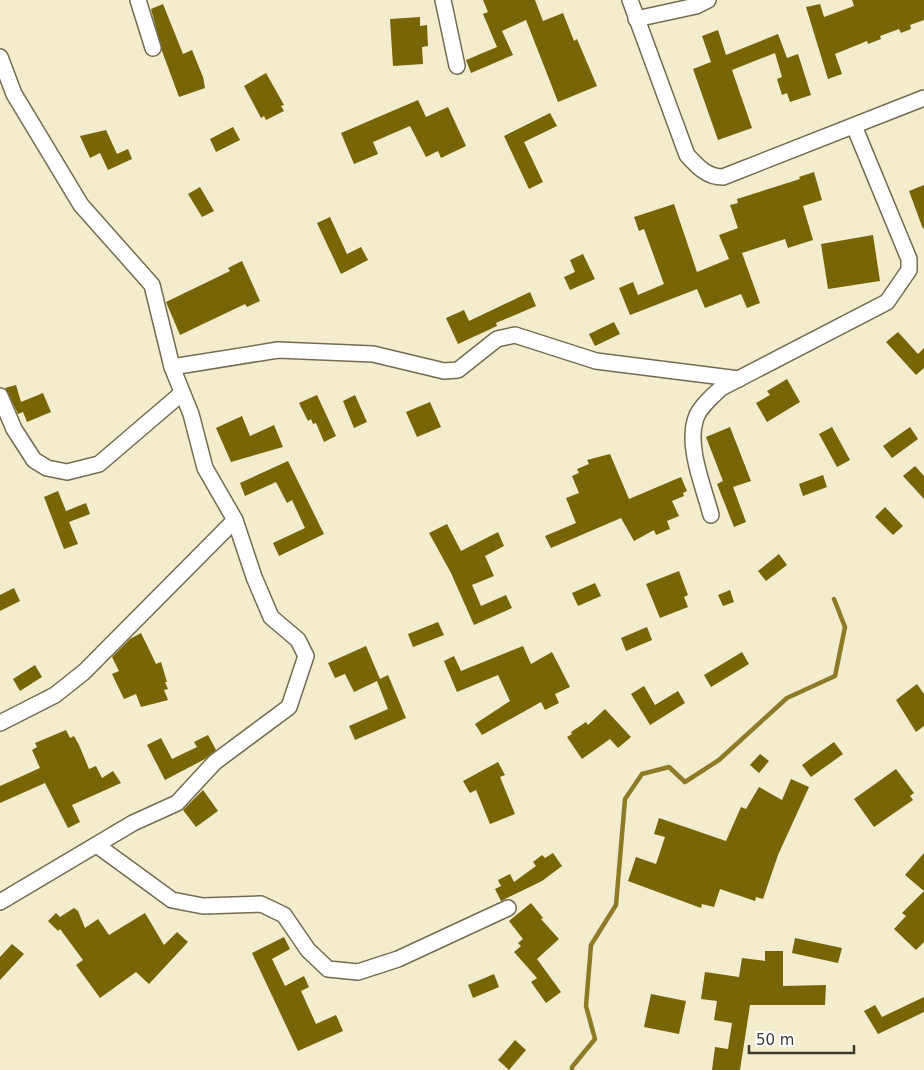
<svg xmlns="http://www.w3.org/2000/svg" width="924" height="1070" font-family="'DejaVu Sans',sans-serif">
<style>
.lines{fill:none;stroke-linecap:round;stroke-linejoin:round}
.stream{stroke:#8e7b28;stroke-width:4.5}
.building{fill:#786506}
.minor-casing{stroke:#736c51;stroke-width:18}
.minor{stroke:#fff;stroke-width:15}
</style>
<rect width="100%" height="100%" fill="#f3eccd"/>
<g class="lines">
<!-- stream -->
<path class="stream" d="M572,1070V1067L595,1039L586,1006L591,945L616,905L625,799L642,774L669,767L685,782L719,760L787,698L835,676L845,627L834,599"/>
</g>
<!-- building -->
<g class="building">
<path d="M483,0H535L543,21L563,13L574,41L577,39L597,86L558,102L526,20L502,31L513,55L471,73L466,60L497,47L483,14L488,12Z"/>
<path d="M852,0H924V20L910,25L911,29L901,33L899,29L880,36L881,39L868,44L867,41L835,54L842,74L828,79L806,7L820,4L824,17L854,6Z"/>
<path d="M163,4L183,54L192,50L203,77L205,88L179,97L162,51L151,9Z"/>
<path d="M420,17V26L427,25L428,46L422,47L423,64L393,66L390,19Z"/>
<path d="M718,30L726,55L778,34L787,58L798,54L811,95L790,102L787,93L782,95L777,79L782,77L775,53L732,70L752,128L718,140L693,69L711,62L702,36Z"/>
<path d="M266,73L284,105L281,106L284,111L266,120L264,116L261,118L244,86Z"/>
<path d="M418,100L426,117L448,107L466,146L441,158L438,151L426,157L410,126L373,142L378,154L354,164L341,133Z"/>
<path d="M550,113L557,126L524,142L543,182L529,189L504,136Z"/>
<path d="M233,127L240,140L216,152L210,139Z"/>
<path d="M106,130L117,154L128,149L132,159L108,170L100,153L90,158L80,136Z"/>
<path d="M814,172L822,200L803,206L813,240L788,248L785,239L742,253L760,303L747,308L741,294L705,308L697,289L630,315L619,288L633,282L638,295L664,284L644,229L639,231L634,217L674,204L697,272L729,259L719,235L738,228L730,205L738,203L737,199L800,179L799,177Z"/>
<path d="M924,185V228L923,229L909,191Z"/>
<path d="M200,187L214,211L202,217L188,194Z"/>
<path d="M330,217L347,254L361,247L368,260L341,274L317,223Z"/>
<path d="M873,235L880,281L828,289L821,244Z"/>
<path d="M583,254L595,279L570,290L564,277L575,272L570,260Z"/>
<path d="M242,261L260,301L247,307L245,304L180,335L166,302L230,271L228,268Z"/>
<path d="M530,292L536,306L496,323L497,326L458,344L446,318L464,310L469,321Z"/>
<path d="M614,322L620,334L595,346L589,334Z"/>
<path d="M898,332L918,354L924,348V368L916,375L886,342Z"/>
<path d="M787,379L800,402L767,422L756,403L770,395L767,391Z"/>
<path d="M16,385L21,402L43,393L51,412L27,422L23,412L18,414L5,388Z"/>
<path d="M317,395L336,436L324,442L316,423L313,424L311,419L308,421L299,403Z"/>
<path d="M355,395L367,422L354,428L343,401Z"/>
<path d="M430,402L441,427L417,437L406,412Z"/>
<path d="M242,416L250,436L274,425L283,447L231,462L216,428Z"/>
<path d="M730,427L751,481L733,487L746,522L734,527L717,484L723,481L706,437Z"/>
<path d="M832,427L850,460L837,467L819,434Z"/>
<path d="M910,427L918,439L892,458L883,446Z"/>
<path d="M610,454L629,499L681,477L687,491L683,493L684,496L672,501L679,516L667,521L670,529L656,535L654,530L634,541L621,518L551,548L545,536L576,523L566,498L579,493L572,476L579,473L577,469L589,464L587,460Z"/>
<path d="M288,461L324,534L279,556L273,543L305,528L292,500L287,503L276,482L245,496L240,483Z"/>
<path d="M915,466L924,476V499L903,476Z"/>
<path d="M823,475L827,487L803,496L799,484Z"/>
<path d="M58,491L66,511L86,503L90,514L69,522L78,544L64,549L44,497Z"/>
<path d="M885,507L903,526L893,535L875,517Z"/>
<path d="M447,524L461,551L498,532L504,546L485,556L494,576L472,585L481,606L506,595L512,608L474,625L451,573L429,533Z"/>
<path d="M779,554L787,565L766,581L758,571Z"/>
<path d="M679,571L688,595L684,597L688,607L660,618L646,584Z"/>
<path d="M595,583L601,596L578,606L572,593Z"/>
<path d="M14,588L20,601L0,611V595Z"/>
<path d="M730,590L734,602L723,606L718,595Z"/>
<path d="M438,622L444,635L413,647L408,634Z"/>
<path d="M647,627L652,640L626,651L621,638Z"/>
<path d="M141,633L156,664L161,662L167,682H165L168,689L164,690L168,700L141,707L136,694L124,699L112,674L119,671L112,657L130,639Z"/>
<path d="M366,646L380,679L388,675L406,718L355,740L349,726L388,709L377,681L354,692L345,674L335,678L328,663Z"/>
<path d="M523,646L531,664L552,652L570,687L555,694L559,703L545,710L541,702L482,735L475,724L510,701L498,675L457,692L444,661L454,656L461,671Z"/>
<path d="M742,652L749,664L711,687L704,675Z"/>
<path d="M35,665L42,677L20,691L13,679Z"/>
<path d="M917,684L924,694V726L916,732L896,700Z"/>
<path d="M644,686L655,705L678,691L685,703L650,725L631,694Z"/>
<path d="M605,709L631,737L618,748L610,739L582,759L567,737L572,734L571,732L586,722L588,725Z"/>
<path d="M66,730L70,738L74,736L79,745L89,769L96,766L102,778L113,771L121,783L72,805L80,822L68,828L45,783L0,803V786L40,768L32,750L37,747L35,743Z"/>
<path d="M208,735L216,750L205,759L165,780L147,745L161,738L172,759L197,747L194,742Z"/>
<path d="M834,742L843,754L811,777L802,765Z"/>
<path d="M760,754L769,761L759,773L750,765Z"/>
<path d="M498,762L505,775L500,777L515,814L490,824L476,790L470,793L463,781Z"/>
<path d="M896,769L914,793L910,796L913,800L874,827L854,799Z"/>
<path d="M791,779L809,787L778,855L763,899L756,897L755,901L720,889L714,907L702,904L701,908L628,881L636,857L656,864L665,837L654,834L659,818L726,841L741,807L746,809L759,787L782,800Z"/>
<path d="M203,790L218,811L196,827L183,810Z"/>
<path d="M553,853L562,866L542,881L501,901L495,889L501,886L498,880L510,874L514,882L536,866L533,862L542,855L545,858Z"/>
<path d="M924,853V942L916,950L894,929L906,916L902,913L924,891L905,875Z"/>
<path d="M531,903L543,918L541,919L559,939L537,959L561,992L546,1003L531,982L537,978L514,952L521,946L518,943L523,939L509,921Z"/>
<path d="M74,908L78,911L85,928L98,919L109,935L145,913L164,945L177,932L188,942L149,984L136,972L100,998L76,965L83,960L60,929L58,931L48,921L56,913L60,917Z"/>
<path d="M284,937L290,949L272,959L285,986L304,976L309,987L301,991L316,1024L336,1015L343,1031L298,1051L252,953Z"/>
<path d="M795,938L842,948L838,963L792,953Z"/>
<path d="M12,944L24,954L0,980V957Z"/>
<path d="M765,951H783V986L826,985L825,1005H750L740,1070H712L715,1047L728,1049L732,1023L714,1020L717,1001L701,999L705,972L739,977L742,958L765,961Z"/>
<path d="M494,974L499,987L473,998L468,985Z"/>
<path d="M651,994L686,1001L679,1034L644,1027Z"/>
<path d="M924,997V1012L878,1034L864,1011L875,1005L882,1017Z"/>
<path d="M515,1040L526,1050L509,1070L498,1060Z"/>
</g>
<g class="lines">
<defs>
<g id="minor">
<path d="M138,0L153,48"/>
<path d="M443,0L457,66"/>
<path d="M630,0L687,155C698,167 707,177 723,177L924,98"/>
<path d="M636,19L696,6L708,0"/>
<path d="M0,57L14,94L81,205L152,285L172,367L191,414L205,468L235,520L254,577L271,617L298,640L306,656L289,707L215,762L177,803L133,823L0,902"/>
<path d="M172,367L278,350L373,354L444,371L458,370L497,339L515,335L596,361L739,379"/>
<path d="M0,396L14,429L34,460L47,468L67,472L99,464L182,393"/>
<path d="M711,515C704,488 687,448 695,421C698,408 712,397 721,388L887,302L909,270V259L854,126"/>
<path d="M0,723L55,695L84,672L235,520"/>
<path d="M98,846L172,900L203,906L261,904L284,915L308,950L328,969L358,972L398,959L508,908"/>
</g>
</defs>
<!-- minor casing -->
<use href="#minor" class="minor-casing"/>
<!-- minor -->
<use href="#minor" class="minor"/>
</g>
<!-- scale -->
<path d="M749 1045v8h105v-8" fill="none" stroke="#3e3b2e" stroke-width="2.5"/>
<text x="756" y="1045" font-size="15" fill="#3e3b2e" stroke="#ffffff" stroke-width="4" paint-order="stroke">50 m</text>
</svg>
